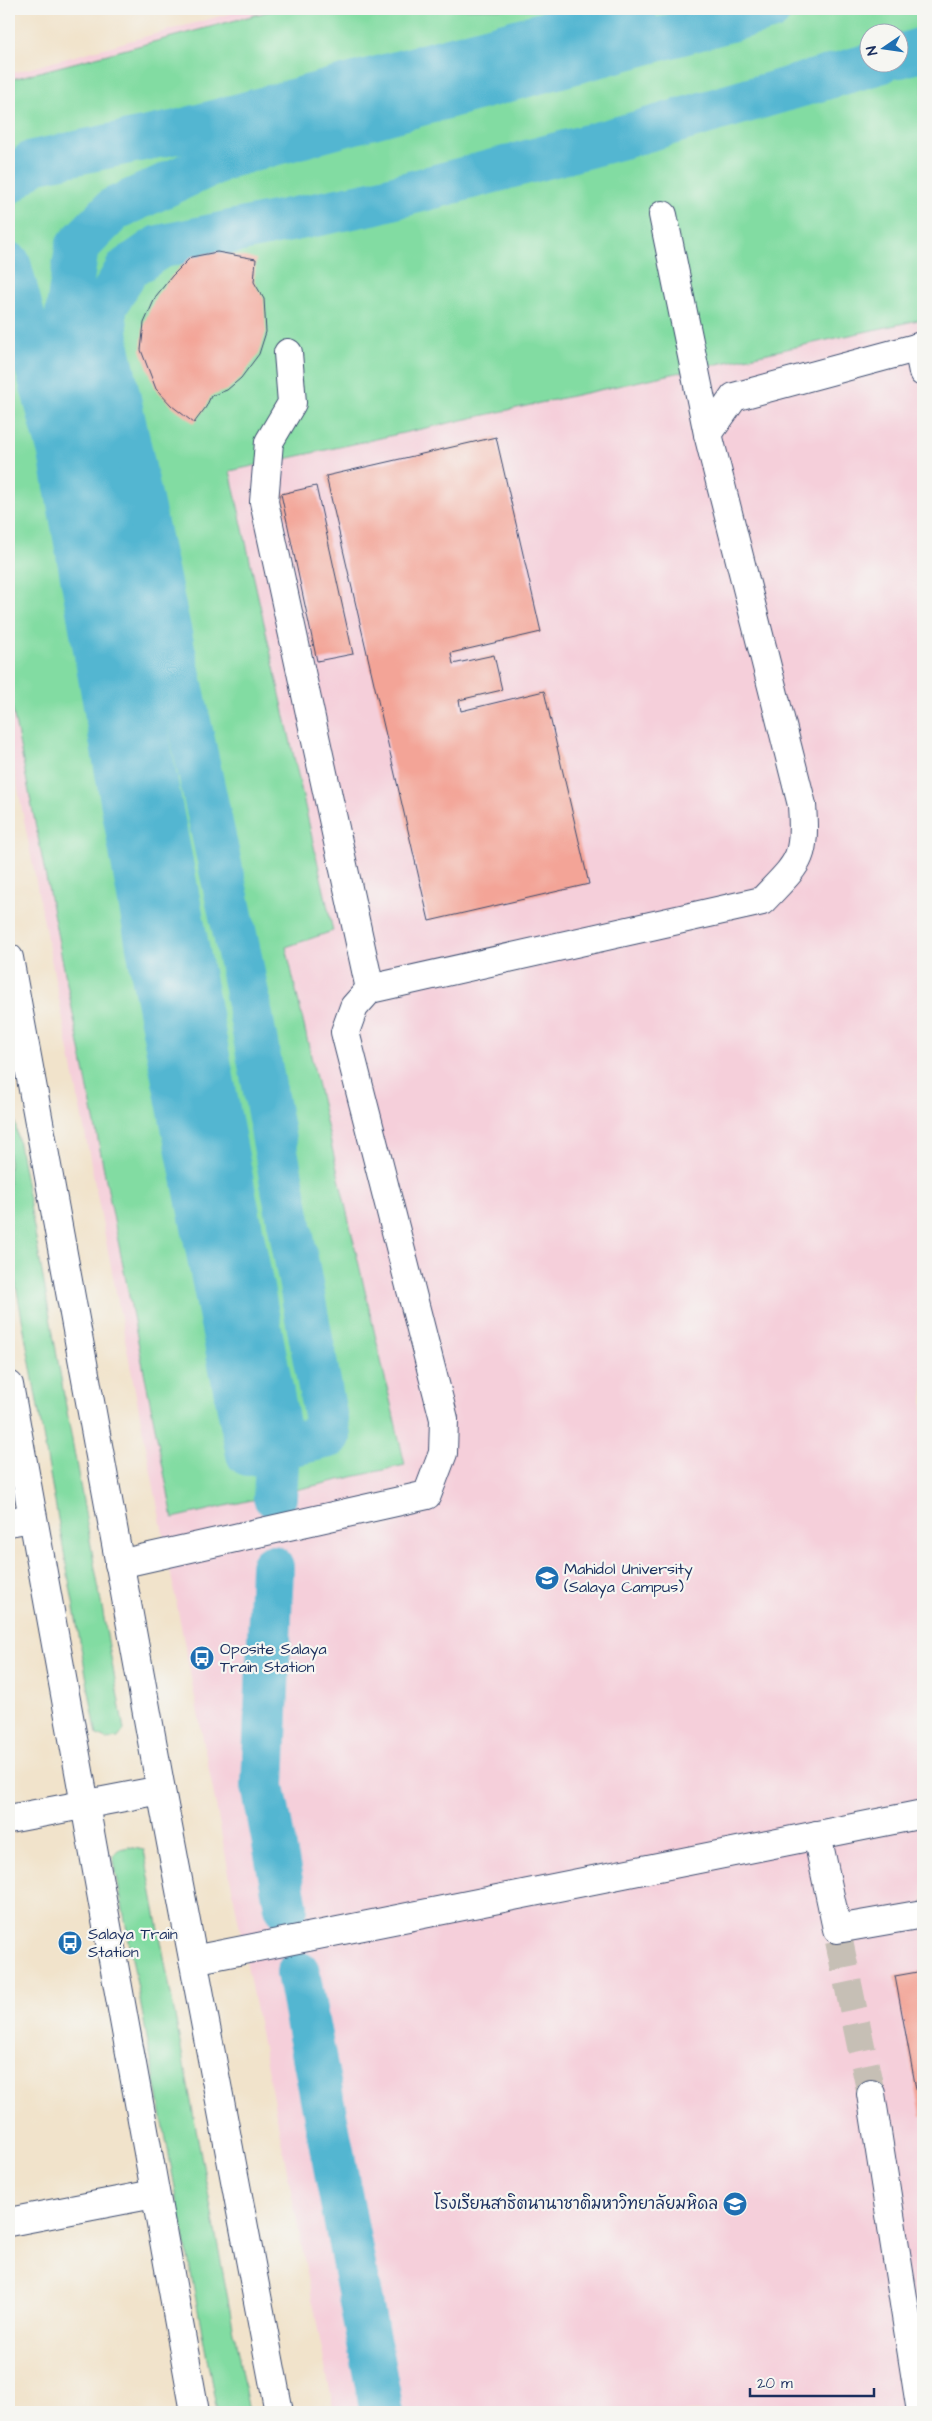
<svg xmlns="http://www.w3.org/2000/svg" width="932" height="2421" font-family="'Architects Daughter','Playpen Sans Thai',sans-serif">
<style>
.built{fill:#f5cfda;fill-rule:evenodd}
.green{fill:#82dca2;stroke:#4e8680;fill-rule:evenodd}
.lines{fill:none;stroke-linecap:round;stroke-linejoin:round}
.canal{stroke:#52b6d1;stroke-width:44}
.building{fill:#f3a497}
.minor-tunnel{stroke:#c6bfb5;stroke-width:28;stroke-dasharray:28 14;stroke-linecap:butt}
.minor-casing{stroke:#3b4a6e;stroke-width:30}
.major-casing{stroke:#3b4a6e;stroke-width:30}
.minor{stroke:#fff;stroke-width:28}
.major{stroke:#fff;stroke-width:28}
.labels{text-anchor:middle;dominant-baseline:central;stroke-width:4.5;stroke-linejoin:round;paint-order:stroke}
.poi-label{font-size:16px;fill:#1b2f5e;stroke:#f6f6f2;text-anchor:start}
</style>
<rect width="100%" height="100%" fill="#f6f6f2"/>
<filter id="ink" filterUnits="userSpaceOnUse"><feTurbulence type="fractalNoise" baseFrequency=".02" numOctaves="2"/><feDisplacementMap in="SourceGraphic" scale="10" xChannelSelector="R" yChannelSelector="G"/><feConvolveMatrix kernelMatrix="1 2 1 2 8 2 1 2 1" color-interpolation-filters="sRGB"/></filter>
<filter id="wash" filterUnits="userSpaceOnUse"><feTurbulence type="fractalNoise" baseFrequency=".0096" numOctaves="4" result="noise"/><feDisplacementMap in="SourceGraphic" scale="20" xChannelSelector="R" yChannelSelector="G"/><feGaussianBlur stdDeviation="1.12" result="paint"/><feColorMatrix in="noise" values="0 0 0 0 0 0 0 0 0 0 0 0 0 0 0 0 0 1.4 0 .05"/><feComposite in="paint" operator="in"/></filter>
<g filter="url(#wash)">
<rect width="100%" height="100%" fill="#f1e3cb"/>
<!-- built -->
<path class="built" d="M246,9H923V2412H334L9,743V74ZM870,32H900V62H870Z"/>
<!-- green -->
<g class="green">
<path d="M278,9H923V319L230,471L333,931L286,947L405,1465L173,1518L9,691V80ZM870,32H900V62H870Z"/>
<path d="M9,1088L124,1730L118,1738L106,1739L97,1735L95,1725L9,1246Z"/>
<path d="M129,1847L144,1850L249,2412H217L113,1856L120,1849Z"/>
</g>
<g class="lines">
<!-- canal -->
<g class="canal">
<path d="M900,56L923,49"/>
<path d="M9,182L33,162L177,132L636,9"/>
<path d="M9,264L60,453L154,980L248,1454L329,1436L241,962L108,348L104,309L127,269L159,247L372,203L630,135L880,62"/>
<path d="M275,1497L279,1430L67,315L77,247L114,209L229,156L770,9"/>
<path d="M272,1567L263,1786L286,1907"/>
<path d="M298,1973L382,2412"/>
</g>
</g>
<g id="blocks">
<!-- building -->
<g class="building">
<path d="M217,252L256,259L254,282L264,299L266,332L259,354L241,378L227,390L211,396L206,407L194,423L172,406L156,389L141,350L144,323L156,296L172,276L191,257Z"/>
<path d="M496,437L541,632L451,653L453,664L494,655L502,690L459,700L461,711L544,691L589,884L429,921L326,476Z"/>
<path d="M316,486L353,654L317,661L281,494Z"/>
<path d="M923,1971V2116H921L895,1976Z"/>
</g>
</g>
</g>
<g filter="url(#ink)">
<use href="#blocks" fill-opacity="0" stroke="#3b4a6e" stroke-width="1"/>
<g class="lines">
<!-- minor-tunnel -->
<path class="minor-tunnel" d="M839,1941L871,2094"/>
<defs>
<g id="minor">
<path d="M918,347L923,372"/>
<path d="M288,353L292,403L269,442L264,502L370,989"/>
<path d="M708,434L734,397L923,346"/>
<path d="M9,1522L32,1518"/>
<path d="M119,1564L427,1495L443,1453L444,1419L345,1032L354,1007L370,989L762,901C799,862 806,861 802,805L708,434L663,215"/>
<path d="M9,1819L161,1790"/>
<path d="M817,1835L837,1929L923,1914"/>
<path d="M193,1960L923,1814"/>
<path d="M871,2094L921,2412"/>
<path d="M9,2222L154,2194"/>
</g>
<g id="major">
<path d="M9,958L161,1790L279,2412"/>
<path d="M9,1385L195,2412"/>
</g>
</defs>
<!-- minor casing -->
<use href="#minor" class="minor-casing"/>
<!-- major casing -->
<use href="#major" class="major-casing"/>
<!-- minor -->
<use href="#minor" class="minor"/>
<!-- major -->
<use href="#major" class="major"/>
</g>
</g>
<!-- icons -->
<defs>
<symbol id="university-disc" viewBox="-11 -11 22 22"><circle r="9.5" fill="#1f6fb2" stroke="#f6f6f2"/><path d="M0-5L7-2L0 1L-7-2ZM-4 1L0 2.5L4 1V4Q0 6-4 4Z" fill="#fff"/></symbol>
<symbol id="bus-disc" viewBox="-11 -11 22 22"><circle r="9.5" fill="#1f6fb2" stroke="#f6f6f2"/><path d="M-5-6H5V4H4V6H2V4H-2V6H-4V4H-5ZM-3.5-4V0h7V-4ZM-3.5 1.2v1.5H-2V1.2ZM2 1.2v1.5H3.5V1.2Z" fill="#fff"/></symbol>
<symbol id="school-disc" viewBox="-11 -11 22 22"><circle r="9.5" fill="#1f6fb2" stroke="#f6f6f2"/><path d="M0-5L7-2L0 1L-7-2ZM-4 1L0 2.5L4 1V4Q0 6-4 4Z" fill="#fff"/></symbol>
</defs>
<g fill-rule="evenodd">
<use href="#university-disc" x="533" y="1564" width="28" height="28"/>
<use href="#bus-disc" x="188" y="1644" width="28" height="28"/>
<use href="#bus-disc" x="56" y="1929" width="28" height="28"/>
<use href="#school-disc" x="721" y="2190" width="28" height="28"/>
</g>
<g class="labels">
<!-- poi labels -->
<g class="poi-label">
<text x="564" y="1569">Mahidol University<tspan x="564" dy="18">(Salaya Campus)</tspan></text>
<text x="220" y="1649">Oposite Salaya<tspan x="220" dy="18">Train Station</tspan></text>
<text x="88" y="1934">Salaya Train<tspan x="88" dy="18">Station</tspan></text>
<text x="718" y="2204" text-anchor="end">โรงเรียนสาธิตนานาชาติมหาวิทยาลัยมหิดล</text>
</g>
</g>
<!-- margin -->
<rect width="932" height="2421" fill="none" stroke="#f6f6f2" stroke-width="30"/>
<!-- north arrow -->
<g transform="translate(884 48) rotate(257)"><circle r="24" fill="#f6f6f2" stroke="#9ea6b7"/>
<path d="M0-4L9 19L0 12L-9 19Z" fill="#1f6fb2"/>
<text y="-8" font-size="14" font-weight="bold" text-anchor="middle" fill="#1b2f5e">N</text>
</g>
<!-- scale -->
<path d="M750 2388v8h124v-8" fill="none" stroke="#1b2f5e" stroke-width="2.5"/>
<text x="757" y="2388" font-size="15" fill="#1b2f5e" stroke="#f6f6f2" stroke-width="4" paint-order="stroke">20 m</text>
</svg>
